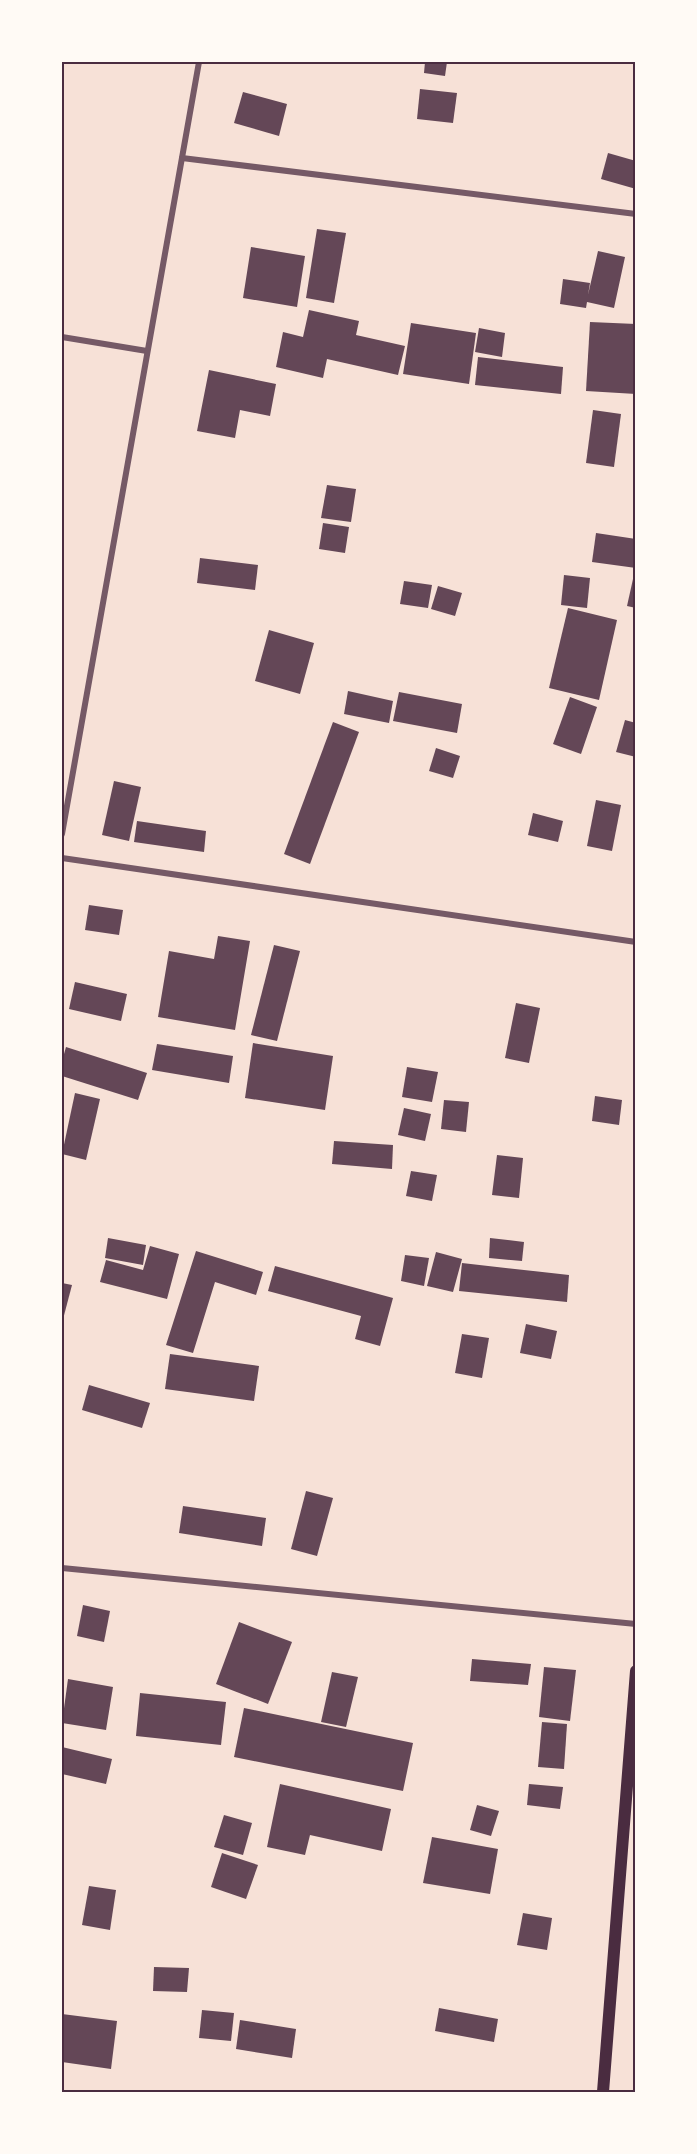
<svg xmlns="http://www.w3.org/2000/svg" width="697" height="2154" font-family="Quicksand,sans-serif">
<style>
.building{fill:#644757}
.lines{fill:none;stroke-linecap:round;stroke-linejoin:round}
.minor{stroke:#755966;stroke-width:6}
.secondary{stroke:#4a2c40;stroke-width:12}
.neatline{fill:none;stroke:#4a2c40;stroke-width:2}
</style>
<rect width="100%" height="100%" fill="#f7e1d7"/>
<!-- building -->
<g class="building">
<path d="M425,62H447L445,76L424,73Z"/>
<path d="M420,89L457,93L453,123L417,119Z"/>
<path d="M243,92L287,104L279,136L234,123Z"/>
<path d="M608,153L636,161V189L601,179Z"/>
<path d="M317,229L346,233L334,303L306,298Z"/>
<path d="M251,247L305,256L297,307L243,298Z"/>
<path d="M598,251L625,257L614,308L587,302L586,308L560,304L563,279L590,283L588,295Z"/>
<path d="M309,310L359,321L356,335L405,346L398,375L327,359L323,378L276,367L283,332L303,337Z"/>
<path d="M590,322L636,324V394L586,391Z"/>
<path d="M411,323L476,333L469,384L403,374Z"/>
<path d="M479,328L505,333L502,357L475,352Z"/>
<path d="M478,357L563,367L561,394L475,385Z"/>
<path d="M209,370L276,384L270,416L240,410L235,438L197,431Z"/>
<path d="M593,410L621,414L614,467L586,463Z"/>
<path d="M327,485L356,489L351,522L321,518Z"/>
<path d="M323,523L349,527L345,553L319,549Z"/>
<path d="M596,533L636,539V568L592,562Z"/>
<path d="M200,558L258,565L255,590L197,583Z"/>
<path d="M564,575L590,578L587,608L561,605Z"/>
<path d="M633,579L636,580V608L627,606Z"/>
<path d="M404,581L432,585L428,608L400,604Z"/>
<path d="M438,586L462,593L455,616L431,609Z"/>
<path d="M568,608L617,620L599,700L549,688Z"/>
<path d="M269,630L314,643L300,694L255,681Z"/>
<path d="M348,691L393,701L389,723L344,714Z"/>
<path d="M399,692L462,704L457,733L393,721Z"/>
<path d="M570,697L597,707L581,754L553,744Z"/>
<path d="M625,720L636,723V757L616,752Z"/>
<path d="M333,722L359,732L310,864L284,854Z"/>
<path d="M436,748L460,756L453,778L429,771Z"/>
<path d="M114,781L141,787L129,841L102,835Z"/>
<path d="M596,800L621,805L612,851L587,846Z"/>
<path d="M533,813L563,821L558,842L528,835Z"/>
<path d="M137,821L206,831L204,852L134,842Z"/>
<path d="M89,905L123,910L119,935L85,930Z"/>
<path d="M218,936L250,941L235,1030L158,1017L169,951L214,959Z"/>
<path d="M274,945L300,951L277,1041L251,1035Z"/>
<path d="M75,982L127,994L121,1021L69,1009Z"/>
<path d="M516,1003L540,1008L529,1063L505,1058Z"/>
<path d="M253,1043L333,1056L325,1110L245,1098Z"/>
<path d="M157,1044L233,1056L229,1083L152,1070Z"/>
<path d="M66,1047L147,1073L138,1100L62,1076V1061Z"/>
<path d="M407,1067L438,1072L432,1102L402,1097Z"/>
<path d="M75,1093L100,1099L86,1160L62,1154Z"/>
<path d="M595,1096L622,1100L619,1125L592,1121Z"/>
<path d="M444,1100L469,1102L466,1132L441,1129Z"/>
<path d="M404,1108L431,1114L425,1141L398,1135Z"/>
<path d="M334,1141L393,1145L392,1169L332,1164Z"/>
<path d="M497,1155L523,1158L519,1198L492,1195Z"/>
<path d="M411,1171L437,1175L432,1201L406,1196Z"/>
<path d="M108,1238L146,1245L143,1265L105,1258Z"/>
<path d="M490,1238L524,1242L522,1261L489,1258Z"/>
<path d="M150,1246L179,1254L167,1299L100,1282L106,1260L143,1270Z"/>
<path d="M196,1251L263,1272L256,1295L215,1282L193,1353L166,1345Z"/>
<path d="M436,1252L462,1259L453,1292L427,1286Z"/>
<path d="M405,1255L429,1258L424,1286L401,1281Z"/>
<path d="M462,1263L569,1275L567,1302L459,1291Z"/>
<path d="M275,1266L393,1298L380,1346L355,1339L361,1316L268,1291Z"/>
<path d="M62,1283L72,1285L62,1323Z"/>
<path d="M526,1324L557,1331L551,1359L520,1353Z"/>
<path d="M462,1334L489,1338L482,1378L455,1373Z"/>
<path d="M170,1354L259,1366L254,1401L165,1389Z"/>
<path d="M89,1385L150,1403L142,1428L82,1410Z"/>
<path d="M306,1491L333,1498L317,1556L291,1549Z"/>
<path d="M183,1506L266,1518L262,1546L179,1533Z"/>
<path d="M83,1605L110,1611L104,1642L77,1636Z"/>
<path d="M239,1622L292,1642L268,1704L216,1684Z"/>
<path d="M472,1659L531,1664L528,1685L470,1681Z"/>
<path d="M544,1667L576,1670L570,1721L539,1717Z"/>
<path d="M332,1672L358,1677L346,1727L321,1722Z"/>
<path d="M68,1679L113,1687L106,1730L62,1723Z"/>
<path d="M140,1693L226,1702L221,1745L136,1736Z"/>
<path d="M244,1708L413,1743L403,1791L234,1757Z"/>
<path d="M542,1722L567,1724L564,1769L538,1767Z"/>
<path d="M62,1747L112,1759L106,1784L62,1774Z"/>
<path d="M280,1784L391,1809L382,1851L310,1835L305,1855L267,1847Z"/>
<path d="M529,1784L563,1787L560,1809L527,1805Z"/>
<path d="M477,1805L499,1811L491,1836L470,1830Z"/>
<path d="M224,1815L252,1823L243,1855L214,1847Z"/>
<path d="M432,1837L498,1849L490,1894L423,1883Z"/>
<path d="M222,1853L258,1865L246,1899L211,1887Z"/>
<path d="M89,1886L116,1890L110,1930L82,1925Z"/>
<path d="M523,1913L552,1918L547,1950L517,1945Z"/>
<path d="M154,1967L189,1968L187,1992L153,1991Z"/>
<path d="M439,2008L498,2019L494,2042L435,2031Z"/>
<path d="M202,2010L234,2013L231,2041L199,2038Z"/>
<path d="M62,2014L117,2021L111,2069L62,2062Z"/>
<path d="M240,2020L296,2029L292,2058L236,2049Z"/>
</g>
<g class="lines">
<!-- minor -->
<g class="minor">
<path d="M182,158L636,214"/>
<path d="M62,337L147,351"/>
<path d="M62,834L199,62"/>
<path d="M62,858L636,942"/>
<path d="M62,1568L636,1624"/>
</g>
<!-- secondary -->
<path class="secondary" d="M603,2092L636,1671"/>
</g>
<!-- border -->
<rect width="697" height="2154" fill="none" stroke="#fffaf5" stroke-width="126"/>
<rect x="63" y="63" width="571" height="2028" class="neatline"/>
</svg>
